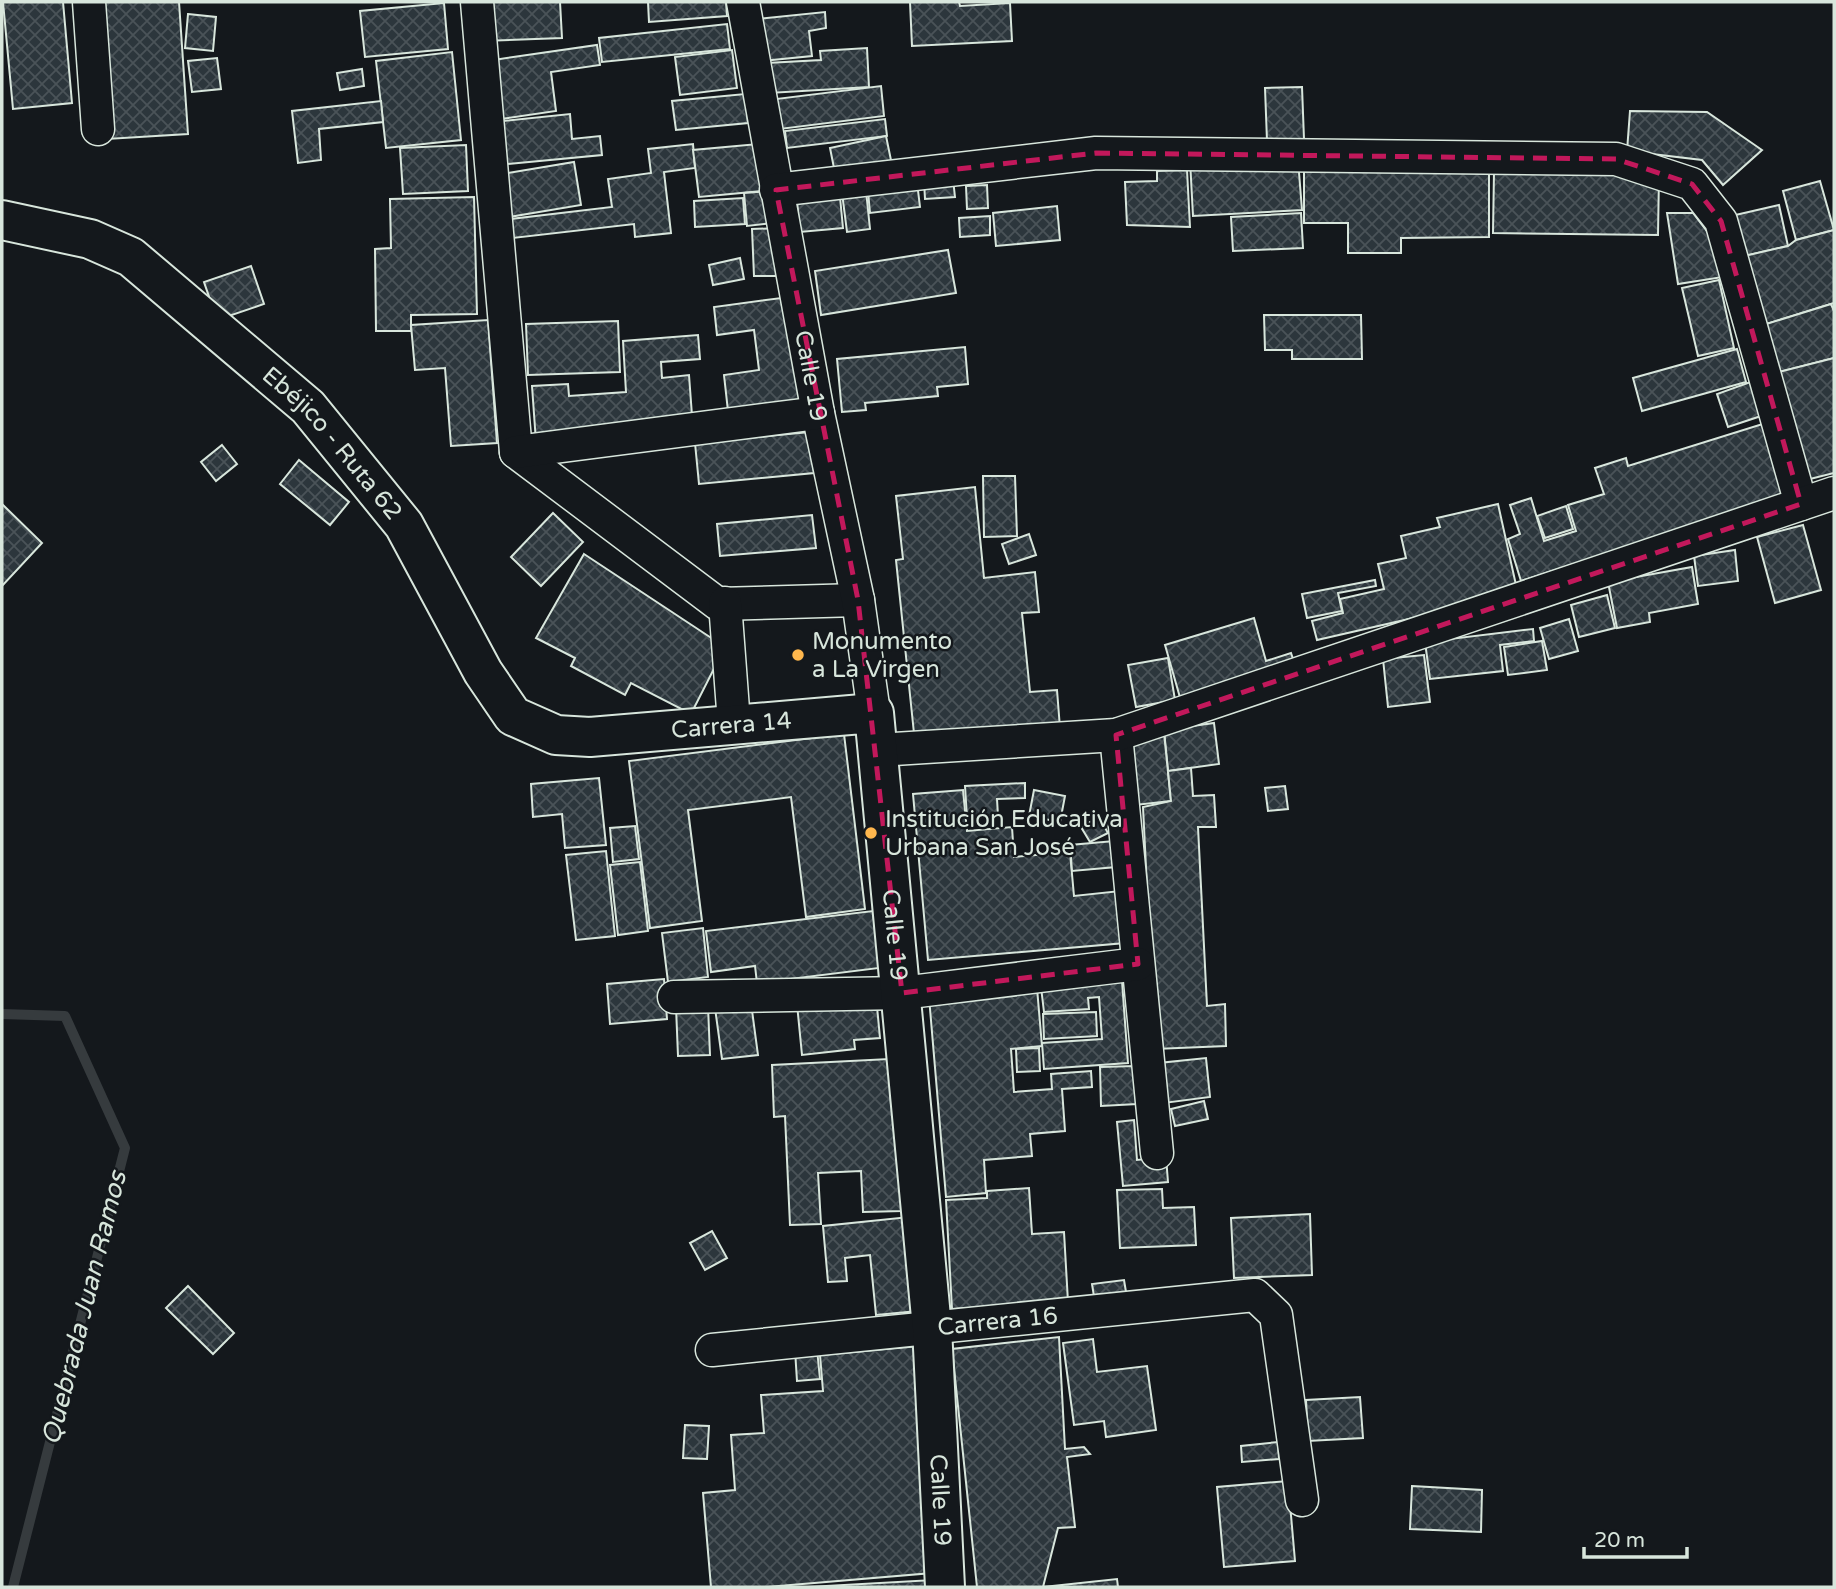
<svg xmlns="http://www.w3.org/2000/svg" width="1836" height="1589" font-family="'Varela Round',sans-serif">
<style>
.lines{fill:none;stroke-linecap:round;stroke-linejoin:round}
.stream{stroke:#363b3e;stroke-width:10}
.building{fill:url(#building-cross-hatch);stroke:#d8e6dc;stroke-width:2}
.street-casing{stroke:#d8e6dc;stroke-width:35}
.secondary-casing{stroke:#d8e6dc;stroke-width:42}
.street{stroke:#14181c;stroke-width:32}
.secondary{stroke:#14181c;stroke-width:38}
.marked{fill:none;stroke:#c2185b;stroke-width:5;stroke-dasharray:14 9;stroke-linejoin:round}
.poi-dot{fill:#ffb74d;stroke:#14181c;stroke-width:2.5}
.labels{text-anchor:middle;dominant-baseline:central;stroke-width:5;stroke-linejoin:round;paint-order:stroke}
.street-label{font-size:24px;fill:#d8e6dc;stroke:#14181c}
.poi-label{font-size:24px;fill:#d8e6dc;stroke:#14181c;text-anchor:start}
.water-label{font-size:26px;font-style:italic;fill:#d8e6dc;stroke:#14181c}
</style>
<defs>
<pattern id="building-cross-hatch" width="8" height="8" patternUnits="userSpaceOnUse" patternTransform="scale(1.75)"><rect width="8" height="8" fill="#2c363c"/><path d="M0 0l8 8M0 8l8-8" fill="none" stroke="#4a5358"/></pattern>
</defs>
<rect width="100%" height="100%" fill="#14181c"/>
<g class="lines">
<!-- stream -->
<path class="stream" d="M2,1014L65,1016L125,1148L13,1587"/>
</g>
<!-- building -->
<g class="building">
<path d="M3,2H63L72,103L13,109Z"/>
<path d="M98,2H179L188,134L107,139Z"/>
<path d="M482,2H560L562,38L483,41Z"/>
<path d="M648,2H726L727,16L649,22Z"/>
<path d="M910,2H959L960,6L1010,3L1012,41L912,46Z"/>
<path d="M444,3L448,49L365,57L360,11Z"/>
<path d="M825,12L826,28L809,31L812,56L762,61L758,19Z"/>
<path d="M188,14L216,17L213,51L185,48Z"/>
<path d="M727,24L730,49L602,62L599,38Z"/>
<path d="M597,45L600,65L551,72L556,111L501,119L493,60Z"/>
<path d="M867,48L869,87L769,93L767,63L821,60L820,51Z"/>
<path d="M732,50L737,88L680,95L675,57Z"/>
<path d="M452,52L461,140L386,148L376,61Z"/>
<path d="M217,58L221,89L192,92L188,61Z"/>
<path d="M362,69L364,86L340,90L337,73Z"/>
<path d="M881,86L884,116L780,129L776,99Z"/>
<path d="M1302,87L1304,139L1267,141L1265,88Z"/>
<path d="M745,94L748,123L676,130L672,101Z"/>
<path d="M381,101L383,122L319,129L321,160L298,163L292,111Z"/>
<path d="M1630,111L1707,112L1762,150L1723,185L1702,160L1627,151Z"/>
<path d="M570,114L572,139L600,136L602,155L498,165L494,122Z"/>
<path d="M885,119L887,136L787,148L785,131Z"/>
<path d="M886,136L892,165L836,178L830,148Z"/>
<path d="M693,144L695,168L664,172L671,233L635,237L634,224L513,238L511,219L612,207L608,179L651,173L648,149Z"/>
<path d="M758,144L762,191L699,197L693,150Z"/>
<path d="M466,145L468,191L403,194L400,148Z"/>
<path d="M1190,160H1298L1302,210L1193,216Z"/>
<path d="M574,162L581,205L509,217L502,174Z"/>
<path d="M1304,168H1489V237L1401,238V253H1348V223H1304Z"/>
<path d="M1187,170L1190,227L1127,225L1125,182L1157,181V171Z"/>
<path d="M1494,172L1659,175L1658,235L1493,233Z"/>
<path d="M916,174L920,207L870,213L867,180Z"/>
<path d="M953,179L955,197L925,199L924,181Z"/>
<path d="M865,181L870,229L847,232L841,185Z"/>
<path d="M1820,181L1834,230L1796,240L1783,191Z"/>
<path d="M987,185L988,208L967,209L966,186Z"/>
<path d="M839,187L843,228L800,232L796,191Z"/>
<path d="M769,191L772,223L747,226L744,193Z"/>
<path d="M474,197L477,314L411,315V331H376L375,249L391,248L390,199Z"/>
<path d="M743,198L745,224L695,227L694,201Z"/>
<path d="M1779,205L1788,246L1740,257L1731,216Z"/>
<path d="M1057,206L1060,240L996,246L993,213Z"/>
<path d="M1301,213L1303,248L1233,251L1231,217Z"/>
<path d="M1667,213H1693L1719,247L1723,277L1678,284Z"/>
<path d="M990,216V235L960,237L959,218Z"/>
<path d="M780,228L781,276H754L752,229Z"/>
<path d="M1834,230V303L1760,326L1740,257L1788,246L1796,240Z"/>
<path d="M948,250L956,293L821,315L815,271Z"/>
<path d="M740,258L744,279L713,285L709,265Z"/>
<path d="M251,266L264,304L217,320L204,282Z"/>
<path d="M1719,280L1734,348L1698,356L1682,288Z"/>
<path d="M789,297L803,401L728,411L724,375L759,370L754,330L717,335L714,307Z"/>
<path d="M1831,304L1834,311V358L1775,373L1760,326Z"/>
<path d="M1264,315H1361L1362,359H1292V350H1265Z"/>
<path d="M488,320L497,443L451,446L445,368L415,370L411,325Z"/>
<path d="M618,321L620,372L528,375L526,324Z"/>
<path d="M698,335L700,359L661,362L662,378L689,375L693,429L536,442L532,386L568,384L569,396L626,392L623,341Z"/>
<path d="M965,347L968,384L937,387L938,396L865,403L866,410L842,412L837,359Z"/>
<path d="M1737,349L1746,382L1642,411L1633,378Z"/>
<path d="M1834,358V473L1802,481L1775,373Z"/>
<path d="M1756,380L1767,414L1728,427L1717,394Z"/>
<path d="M1769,422L1791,494L1521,581L1508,539L1520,534L1510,505L1531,498L1544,541L1576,531L1568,505L1604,494L1595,468L1626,458L1628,466Z"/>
<path d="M810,432L814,473L699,484L695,443Z"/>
<path d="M222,445L237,464L216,481L201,462Z"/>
<path d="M299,460L349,502L330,525L280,484Z"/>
<path d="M983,476H1015L1017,536L984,537Z"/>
<path d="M975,487L984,578L1035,572L1039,612L1022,613L1030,692L1057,690L1060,728L915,743L896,560L903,559L896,496Z"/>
<path d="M2,504L42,543L2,586Z"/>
<path d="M1498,504L1518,594L1317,640L1312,621L1343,613L1340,599L1384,589L1378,564L1406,558L1401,536L1440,527L1437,518Z"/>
<path d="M1566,506L1573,529L1545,538L1537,516Z"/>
<path d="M553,513L583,542L541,586L511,557Z"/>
<path d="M812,515L816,548L720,556L717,524Z"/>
<path d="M1803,525L1821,590L1775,603L1757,537Z"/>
<path d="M1029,534L1036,555L1009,564L1002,544Z"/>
<path d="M1735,550L1738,581L1698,586L1694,556Z"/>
<path d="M584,554L725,647L691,714L631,683L625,695L571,666L575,658L536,638Z"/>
<path d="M1692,567L1698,604L1649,613L1650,622L1617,628L1608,582Z"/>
<path d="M1375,580L1376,586L1338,593L1342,611L1307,618L1302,594Z"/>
<path d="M1607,595L1615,628L1579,637L1571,605Z"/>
<path d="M1254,618L1266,661L1291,653L1296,668L1181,701L1165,645Z"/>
<path d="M1569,619L1578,651L1549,659L1540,628Z"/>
<path d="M1533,629L1534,641L1500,645L1503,671L1430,679L1425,642Z"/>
<path d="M1542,641L1547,670L1508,675L1504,647Z"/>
<path d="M1424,655L1430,702L1388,707L1383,659Z"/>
<path d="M1168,658L1175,700L1136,707L1128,665Z"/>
<path d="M1214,723L1219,764L1168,771L1164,730Z"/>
<path d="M1164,733L1171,801L1135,805L1128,736Z"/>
<path d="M844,734L865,909L806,917L791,797L688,810L702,921L650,928L629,761Z"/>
<path d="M1191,768L1193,796L1214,795L1216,827H1198L1207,1006L1225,1004L1226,1046L1155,1049L1143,807L1171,801L1168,771Z"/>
<path d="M599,778L606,845L565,848L562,814L533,817L531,784Z"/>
<path d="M1025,783V798L997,799L998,816L967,818L965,786Z"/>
<path d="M1285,786L1288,809L1268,811L1265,788Z"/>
<path d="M963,790L967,831L1012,827L1014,857L1070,852L1074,896L1120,891L1125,943L928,960L913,794Z"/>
<path d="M1034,790L1065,796L1060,822L1029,816Z"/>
<path d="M1099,817L1108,833L1090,842L1081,827Z"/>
<path d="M635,826L639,859L613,862L610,828Z"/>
<path d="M1114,841L1116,867L1072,871L1070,845Z"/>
<path d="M606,851L615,936L576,940L566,855Z"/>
<path d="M640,862L648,931L618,935L610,865Z"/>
<path d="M873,911L879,968L757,983L755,966L711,972L706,931Z"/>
<path d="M703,928L708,977L668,982L662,933Z"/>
<path d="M664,979L667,1019L610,1024L607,984Z"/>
<path d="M1122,981L1128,1063L1044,1069L1042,1043L1102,1039L1099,997L1088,998L1089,1009L1044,1012L1041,987Z"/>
<path d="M1037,988L1042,1046L1011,1049L1014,1092L1052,1089L1051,1074L1091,1071L1092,1087L1062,1089L1065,1131L1030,1134L1032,1156L984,1160L986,1193L946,1197L929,997Z"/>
<path d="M876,996L880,1038L854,1040L855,1049L802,1055L797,1004Z"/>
<path d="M751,1003L758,1055L722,1059L715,1008Z"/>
<path d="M708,1006L710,1055L678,1056L676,1007Z"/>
<path d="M1096,1012L1097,1036L1044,1039L1043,1014Z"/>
<path d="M1039,1048L1040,1071L1017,1072L1016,1049Z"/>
<path d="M1206,1058L1210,1097L1164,1103L1159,1063Z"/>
<path d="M889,1059L891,1105H897L902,1211L863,1212L861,1171L818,1173L821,1224L790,1225L785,1116L774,1117L772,1065Z"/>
<path d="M1135,1066L1137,1104L1101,1106L1100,1067Z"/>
<path d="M1204,1101L1208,1119L1175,1126L1171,1109Z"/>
<path d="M1134,1120L1137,1160L1166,1157L1168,1182L1123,1186L1117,1122Z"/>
<path d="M1029,1188L1032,1234L1064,1232L1068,1302L952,1309L946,1200L987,1198V1191Z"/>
<path d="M1162,1189L1163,1208L1194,1207L1196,1245L1120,1248L1117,1190Z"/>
<path d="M1310,1214L1312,1275L1234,1278L1231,1218Z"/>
<path d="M909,1217L918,1311L876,1315L870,1255L845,1258L847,1281L828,1282L823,1226Z"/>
<path d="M712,1231L727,1258L705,1270L690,1243Z"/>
<path d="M1124,1280L1129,1310L1097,1315L1092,1284Z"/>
<path d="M188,1286L234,1333L213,1354L166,1308Z"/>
<path d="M1059,1337L1065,1449L1084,1447L1090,1454L1067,1457L1075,1527L1058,1528L1043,1587L1117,1579L1118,1587H977L952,1349Z"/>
<path d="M1093,1339L1097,1372L1147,1366L1156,1430L1106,1437L1104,1421L1074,1425L1063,1343Z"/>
<path d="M920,1346L932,1573L767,1587H711L703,1493L735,1490L731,1435L764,1433L761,1395L823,1391L820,1355Z"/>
<path d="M817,1349L820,1379L797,1381L795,1350Z"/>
<path d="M1360,1397L1363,1438L1308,1441L1306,1400Z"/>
<path d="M685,1425L709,1426L707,1459L683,1458Z"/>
<path d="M1278,1442L1279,1459L1242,1462L1241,1446Z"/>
<path d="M1288,1481L1295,1561L1224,1567L1217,1487Z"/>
<path d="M1412,1486L1482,1490L1481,1532L1410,1529Z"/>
<path d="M933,1580V1587H808Z"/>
</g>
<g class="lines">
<defs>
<g id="street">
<path d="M89,2L98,129"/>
<path d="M477,2L516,452L718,604L858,600"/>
<path id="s1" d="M743,2L818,413L858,600L874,713"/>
<path d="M776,190L1096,153L1616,159L1692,184L1721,221L1801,504"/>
<path d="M516,452L818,413"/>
<path d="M725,603L734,723"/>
<path d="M1116,735L1157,1153"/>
<path d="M878,750L1116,735L1834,493"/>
<path d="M674,997L902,993L1138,964"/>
<path id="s2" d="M712,1350L1255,1295L1276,1315L1302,1500"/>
</g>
<g id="secondary">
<path id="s3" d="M2,220L90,239L131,257L308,407L404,525L483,672L513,716L556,735L590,737L874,713L932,1328L945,1587"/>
</g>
</defs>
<!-- street casing -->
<use href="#street" class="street-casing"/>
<!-- secondary casing -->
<use href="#secondary" class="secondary-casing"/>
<!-- street -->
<use href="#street" class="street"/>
<!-- secondary -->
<use href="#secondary" class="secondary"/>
</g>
<!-- marked area -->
<path class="marked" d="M1096,153L1616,159L1692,184L1721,221L1801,504L1116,735L1138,964L902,993L858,600L776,190Z"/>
<!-- markers -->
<g class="poi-dot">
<circle cx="798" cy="655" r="7"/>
<circle cx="871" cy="833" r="7"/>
</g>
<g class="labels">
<!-- street labels -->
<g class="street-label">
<text stroke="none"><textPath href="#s1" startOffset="380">Calle 19</textPath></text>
<text stroke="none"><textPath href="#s3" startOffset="410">Ebéjico - Ruta 62</textPath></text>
<text stroke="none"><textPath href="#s3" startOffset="962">Carrera 14</textPath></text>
<text stroke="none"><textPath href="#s3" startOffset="1328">Calle 19</textPath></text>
<text stroke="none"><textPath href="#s2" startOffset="287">Carrera 16</textPath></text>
<text stroke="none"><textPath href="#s3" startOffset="1895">Calle 19</textPath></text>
</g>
<!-- poi labels -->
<g class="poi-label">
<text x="812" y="641">Monumento<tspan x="812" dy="28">a La Virgen</tspan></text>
<text x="885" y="819">Institución Educativa<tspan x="885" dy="28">Urbana San José</tspan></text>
</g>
<!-- water labels -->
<g class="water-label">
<text transform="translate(84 1308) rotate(-76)">Quebrada Juan Ramos</text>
</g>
</g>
<!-- border -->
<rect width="1836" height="1589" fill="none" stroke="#d8e6dc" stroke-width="7"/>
<!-- scale -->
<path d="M1584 1547v10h103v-10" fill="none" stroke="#d8e6dc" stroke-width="3.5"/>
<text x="1594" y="1547" font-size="21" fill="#d8e6dc" stroke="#14181c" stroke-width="5" paint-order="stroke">20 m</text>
</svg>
